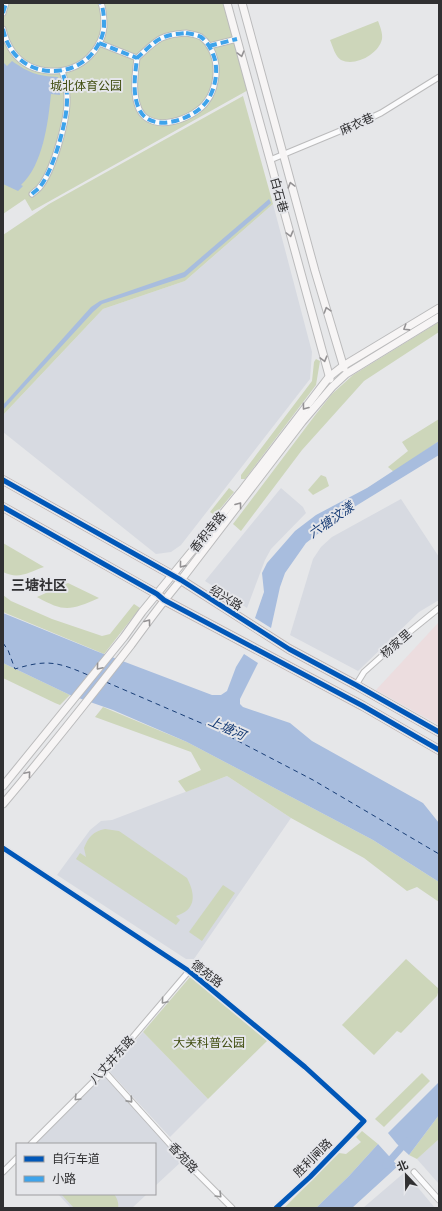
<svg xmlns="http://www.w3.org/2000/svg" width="442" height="1211" font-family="Arial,'Noto Sans SC',sans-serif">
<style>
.built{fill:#d7dae1}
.industrial{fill:#ecdddf}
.green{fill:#cdd6ba}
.water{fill:#a8bdde}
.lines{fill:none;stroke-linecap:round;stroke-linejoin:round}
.canal{stroke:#a8bdde;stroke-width:7}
.ferry{stroke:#183d76;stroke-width:1;stroke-dasharray:5 4;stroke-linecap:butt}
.minor-casing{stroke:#bbbbbc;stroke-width:7}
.secondary-casing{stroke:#bbbbbc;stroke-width:9}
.primary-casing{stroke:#c0b7b5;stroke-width:10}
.minor{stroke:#fbfbfc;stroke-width:5}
.secondary{stroke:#f7f5f5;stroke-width:7}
.primary{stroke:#f4efee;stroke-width:8}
.quiet{stroke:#3ea3eb;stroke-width:4;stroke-dasharray:8 4;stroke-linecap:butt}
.cycleway-casing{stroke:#e5e6ea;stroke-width:8}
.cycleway{stroke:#0057b8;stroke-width:5}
.oneway{stroke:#949294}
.oneway2{stroke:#969697}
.labels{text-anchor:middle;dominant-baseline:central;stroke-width:4;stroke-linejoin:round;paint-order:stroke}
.park-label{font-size:12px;fill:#3d4a0b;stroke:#e5e6ea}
.street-label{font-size:12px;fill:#303032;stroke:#e5e6ea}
.water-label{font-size:13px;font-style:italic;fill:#183d76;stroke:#e5e6ea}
.quarter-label{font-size:14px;font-weight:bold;fill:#303032;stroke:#e5e6ea}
</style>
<rect width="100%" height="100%" fill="#e6e7e9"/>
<!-- built -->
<g class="built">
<path d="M273,204L312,352L310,379L181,545L171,552L156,554L3,432V415L103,309L185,281Z"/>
<path d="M281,488L303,507L306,513L271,549L265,560L247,608L205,581Z"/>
<path d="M401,499L439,557V600L419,612L358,671L290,635L313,559L321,547L332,537Z"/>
<path d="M227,776L291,818L194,959H186L57,875L90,830L101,821L112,820Z"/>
<path d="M143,1032L208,1099L170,1137L109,1071Z"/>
<path d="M104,1076L182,1161L155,1186V1144H35Z"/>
<path d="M439,1139V1184L417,1159Z"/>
<path d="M405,1172L435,1208H363Z"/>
<path d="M58,1194H147L132,1208H71Z"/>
</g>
<!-- industrial -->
<path class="industrial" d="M439,622V725L376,690Z"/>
<!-- green -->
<g class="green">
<path d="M3,3H227L250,89L32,211L25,199L3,214Z"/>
<path d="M378,21C380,26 383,34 382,39C379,54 355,67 341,60C335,56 333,47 330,40Z"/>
<path d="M243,96L273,204L185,281L103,309L3,415V235L49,204Z"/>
<path d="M439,322V332L364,381L302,450L241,531L233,524L316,414L332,394L353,375Z"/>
<path d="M316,359L320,361L316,385L245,479H241V475L312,381L314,362Z"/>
<path d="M439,419V441L394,472L388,467L408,451L402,442Z"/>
<path d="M321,475L326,477L329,486L313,495L308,490Z"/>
<path d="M229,488L234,492L215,515L210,512Z"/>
<path d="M3,543L44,567C29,572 19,580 3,572Z"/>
<path d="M68,583L99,598C71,610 65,613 37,597Z"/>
<path d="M3,595L11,601L52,619L102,636L110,634L134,604L140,608L104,654L3,612Z"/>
<path d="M3,663L70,695L60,705L55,703L3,678Z"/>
<path d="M103,707L187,742L373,840L439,882V902L417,887L407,891L364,858L291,818L227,776L186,792L178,781L201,770L191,752L95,717Z"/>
<path d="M105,829L119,831L187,878C196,895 196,910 176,916L180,920L176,925L76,859L80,853L86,857L84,848C88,838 93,831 105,829Z"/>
<path d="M223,885L235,893L202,941L189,932Z"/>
<path d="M406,959L439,989L437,996L401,1033L397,1031L374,1055L342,1025Z"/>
<path d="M190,977L267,1041L208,1099L143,1032Z"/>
<path d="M422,1073L430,1081L384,1127L375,1119Z"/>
<path d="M439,1115V1139L417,1159L409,1155Z"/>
<path d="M362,1131L378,1144L349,1176L316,1208H284L339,1153L346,1154L361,1142L356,1137Z"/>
<path d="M61,1194H114C117,1198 119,1203 118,1208H74Z"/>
</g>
<!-- water -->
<g class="water">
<path d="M12,61C29,73 38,76 58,77L60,95L51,94C48,123 43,165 21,185L23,186L18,191L3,184V62L7,66Z"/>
<path d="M269,199L271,203L185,277L102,304L93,312L3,410V405L91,307L100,301L184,272Z"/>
<path d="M439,441V455L346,512L306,543L285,573L280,587L271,628L255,618L264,592L262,573L267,563L295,531L316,515L367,488Z"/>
<path d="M3,613L96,651L212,695H221L227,691L236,667L244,654L258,663L240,699V704L243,707L290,723L312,741L423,803L439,823V882L373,840L187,742L113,710L70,695L3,663Z"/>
<path d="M439,1082V1115L409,1155L397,1144L388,1133Z"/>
<path d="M378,1144L398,1166L352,1208H316L349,1176Z"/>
</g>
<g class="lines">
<!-- canal -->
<path class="canal" d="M386,1165L407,1141"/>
<!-- ferry -->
<g class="ferry">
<path d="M3,643L8,650L15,669C47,659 58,662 88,675"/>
<path d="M106,682L215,729L313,780L439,854"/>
</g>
<defs>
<g id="minor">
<path d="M3,13L6,3"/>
<path d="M3,29C5,38 8,45 13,52C31,76 68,77 89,57C97,49 103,38 104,27C104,19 104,11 101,3"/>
<path d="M186,33C191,34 198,35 201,37C208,42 213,52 215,60C218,73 215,90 207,101C195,119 151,135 139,109C132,93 135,76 137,58C157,40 159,35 186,33Z"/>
<path d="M99,43L137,58"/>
<path d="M209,46L237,39"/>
<path d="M270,160L364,121L381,113L439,77"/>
<path d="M32,194C34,192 37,190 39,188C53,172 68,119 67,98C67,88 65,79 62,71"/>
<path d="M356,685L364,672L402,638L439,608"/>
<path d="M3,848L189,971L305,1067L364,1121L310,1177L276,1208"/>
<path d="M104,1071L186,1162L232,1208"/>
<path d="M31,1144L104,1071L189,971"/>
<path d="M3,1172L17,1158"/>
<path d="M414,1172L439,1200"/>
</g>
<g id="secondary">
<path d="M227,3L330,379"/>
<path d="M242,3L315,271L344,368"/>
<path d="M3,786L124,637L142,612L243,489L329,377L343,366L439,308"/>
<path d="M3,804C47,752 89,699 131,645C147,623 163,601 181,580L302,422L332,387L346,374L439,317"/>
</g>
<g id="primary">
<path d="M3,480L181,580L289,649L356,685L439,732"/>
<path d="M3,507L157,594L164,600L363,706L439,750"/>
</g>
</defs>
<!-- minor casing -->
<use href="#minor" class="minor-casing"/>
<!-- secondary casing -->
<use href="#secondary" class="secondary-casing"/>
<!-- primary casing -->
<use href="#primary" class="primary-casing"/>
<!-- minor -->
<use href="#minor" class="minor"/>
<!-- secondary -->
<use href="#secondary" class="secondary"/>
<!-- primary -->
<use href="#primary" class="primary"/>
<!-- quiet -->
<g class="quiet">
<path d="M3,13L6,3"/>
<path d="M3,29C5,38 8,45 13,52C31,76 68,77 89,57C97,49 103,38 104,27C104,19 104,11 101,3"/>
<path d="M186,33C191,34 198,35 201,37C208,42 213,52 215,60C218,73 215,90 207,101C195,119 151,135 139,109C132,93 135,76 137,58C157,40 159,35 186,33Z"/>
<path d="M99,43L137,58"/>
<path d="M209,46L237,39"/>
<path d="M32,194C34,192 37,190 39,188C53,172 68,119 67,98C67,88 65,79 62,71"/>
</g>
<defs>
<g id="cycleway">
<path d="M3,480L181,580L289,649L356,685L439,732"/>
<path d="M3,507L157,594L164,600L363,706L439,750"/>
<path d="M3,848L189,971L305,1067L364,1121L310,1177L276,1208"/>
</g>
</defs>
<!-- cycleway casing -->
<use href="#cycleway" class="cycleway-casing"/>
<!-- cycleway -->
<use href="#cycleway" class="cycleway"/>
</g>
<!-- one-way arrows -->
<defs><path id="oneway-chevron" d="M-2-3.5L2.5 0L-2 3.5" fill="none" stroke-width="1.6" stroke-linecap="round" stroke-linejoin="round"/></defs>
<g class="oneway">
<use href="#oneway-chevron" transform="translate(241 54) rotate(75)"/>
<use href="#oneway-chevron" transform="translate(291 185) rotate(-105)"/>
<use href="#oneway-chevron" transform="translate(290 234) rotate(75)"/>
<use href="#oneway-chevron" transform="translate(327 310) rotate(-107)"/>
<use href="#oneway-chevron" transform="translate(406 328) rotate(148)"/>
<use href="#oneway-chevron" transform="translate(324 359) rotate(75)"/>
<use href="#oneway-chevron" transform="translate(305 407) rotate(127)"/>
<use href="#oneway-chevron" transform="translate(239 505) rotate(-53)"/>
<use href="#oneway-chevron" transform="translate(182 565) rotate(129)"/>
<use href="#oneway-chevron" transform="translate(148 622) rotate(-53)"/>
<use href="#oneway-chevron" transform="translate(99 667) rotate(130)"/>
<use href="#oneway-chevron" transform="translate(28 774) rotate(-50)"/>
</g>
<g class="oneway2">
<use href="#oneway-chevron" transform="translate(164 1001) rotate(130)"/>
<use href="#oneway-chevron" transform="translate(77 1098) rotate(135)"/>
<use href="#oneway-chevron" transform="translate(130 1100) rotate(48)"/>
<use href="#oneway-chevron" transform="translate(219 1195) rotate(45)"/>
</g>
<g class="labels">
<!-- park labels -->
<g class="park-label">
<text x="86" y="86">城北体育公园</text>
<text x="209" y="1043">大关科普公园</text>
</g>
<!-- street labels -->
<g class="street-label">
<text transform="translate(357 124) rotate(-24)">麻衣巷</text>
<text transform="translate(279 195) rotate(75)">白石巷</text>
<text transform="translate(208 532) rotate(-51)">香积寺路</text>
<text transform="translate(226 598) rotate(32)">绍兴路</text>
<text transform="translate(396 644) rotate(-41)">杨家里</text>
<text transform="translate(207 974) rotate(38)">德苑路</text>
<text transform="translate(112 1060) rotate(-48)">八丈井东路</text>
<text transform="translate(183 1158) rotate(47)">香苑路</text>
<text transform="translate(313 1158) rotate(-45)">胜利闸路</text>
</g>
<!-- water labels -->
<g class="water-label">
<text transform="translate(331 520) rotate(-35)">六塘汶漾</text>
<text transform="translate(227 728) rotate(24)">上塘河</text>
</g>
<!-- quarter labels -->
<g class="quarter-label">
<text x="39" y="585">三塘社区</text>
</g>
</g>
<!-- border -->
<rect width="442" height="1211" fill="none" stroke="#303032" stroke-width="8"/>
<!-- legend -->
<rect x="16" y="1143" width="140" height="52" fill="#e5e6ea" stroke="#9d9da0"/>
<rect x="24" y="1156" width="20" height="6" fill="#0057b8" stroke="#9d9da0"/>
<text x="52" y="1163" font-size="12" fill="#303032">自行车道</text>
<rect x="24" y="1176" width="20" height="6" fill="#3ea3eb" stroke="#9d9da0"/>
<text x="52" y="1183" font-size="12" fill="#303032">小路</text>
<!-- north arrow -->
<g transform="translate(406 1175) rotate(338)" stroke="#e5e6ea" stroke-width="3" paint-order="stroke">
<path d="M0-3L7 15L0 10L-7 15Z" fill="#303032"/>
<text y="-6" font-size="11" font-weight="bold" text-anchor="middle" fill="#303032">北</text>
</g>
</svg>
